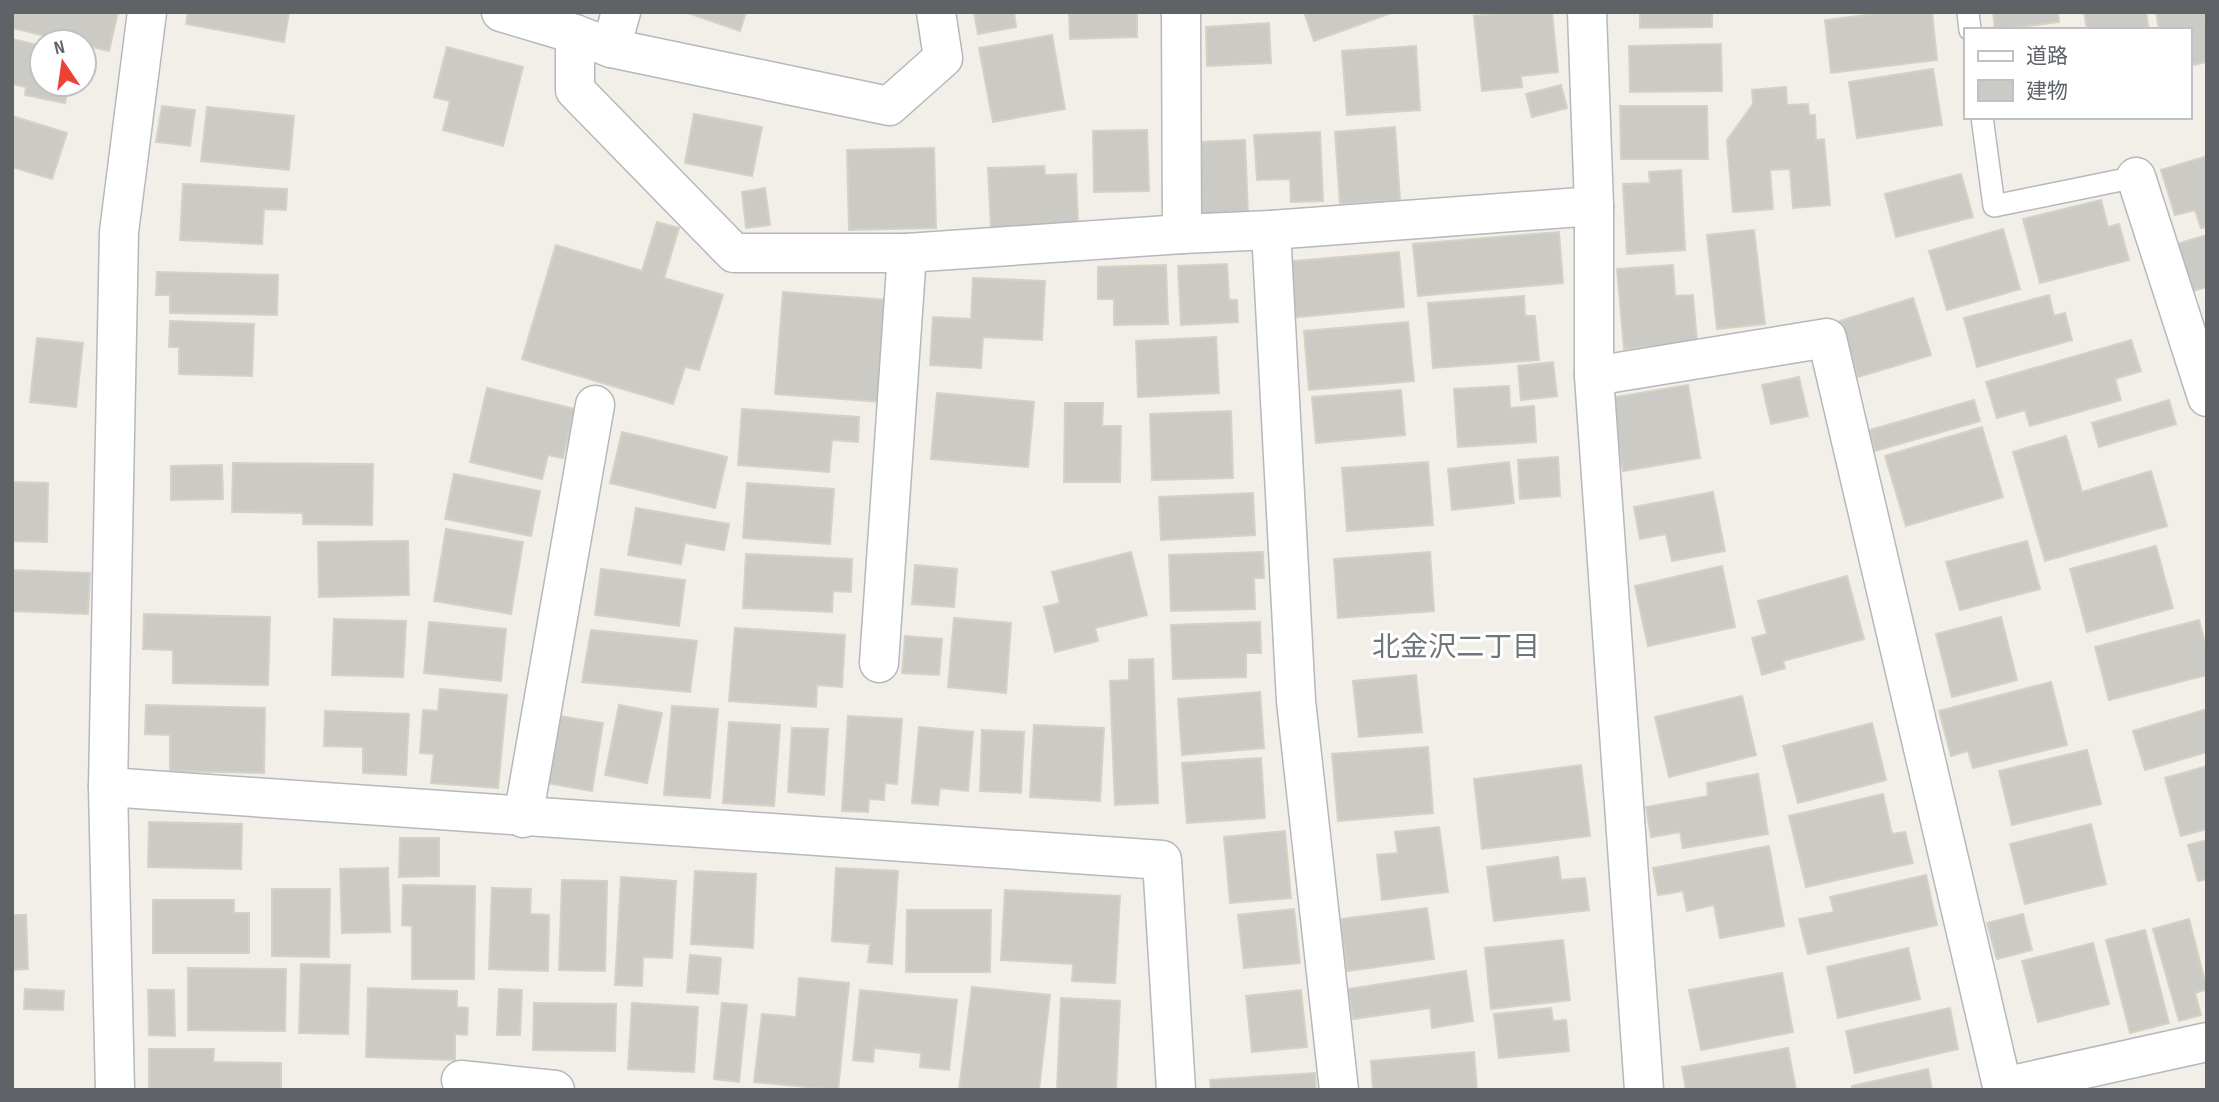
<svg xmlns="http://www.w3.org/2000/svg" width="2219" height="1102" font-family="'Sofia Sans Condensed','Noto Sans JP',sans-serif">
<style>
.building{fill:#cccac5;stroke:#d6d1c6;stroke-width:2}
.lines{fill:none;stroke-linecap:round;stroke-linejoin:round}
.service-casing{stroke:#b5b8bc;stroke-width:24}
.minor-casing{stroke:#b5b8bc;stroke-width:41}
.service{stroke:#fff;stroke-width:21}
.minor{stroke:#fff;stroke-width:38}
.labels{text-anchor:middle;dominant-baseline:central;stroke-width:6;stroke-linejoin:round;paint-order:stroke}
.neighbourhood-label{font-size:28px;fill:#70757a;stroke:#fff}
</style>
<rect width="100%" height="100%" fill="#f1efe8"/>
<!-- building -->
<g class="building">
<path d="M12,12H118L109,51L84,45V42H71L12,28Z"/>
<path d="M188,12H289L284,42L186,24Z"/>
<path d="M685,12H746L740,31Z"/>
<path d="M974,12H1014L1016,27L978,34Z"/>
<path d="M1069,12H1137V37L1070,39Z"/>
<path d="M1304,12H1394L1314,41Z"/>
<path d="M1514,12H1552L1558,72L1521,76L1522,87L1482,91L1474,16Z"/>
<path d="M1640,12H1712V27L1640,28Z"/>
<path d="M1891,12H1932L1937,60L1831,73L1825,20Z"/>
<path d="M1993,12H2058L2059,22L1995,30Z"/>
<path d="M2084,12H2146L2149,30H2087Z"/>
<path d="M2156,12H2204L2207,27V62L2193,65L2189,50V30H2159Z"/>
<path d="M1269,23L1271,63L1207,66L1206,27Z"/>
<path d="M1052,35L1065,109L993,122L979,48Z"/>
<path d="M12,39L42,46V84H69L65,103L25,95L26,87L12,84Z"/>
<path d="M1721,44L1722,91L1630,92L1629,46Z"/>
<path d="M1416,46L1420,110L1347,115L1342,51Z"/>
<path d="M447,47L523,67L503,146L443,130L450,101L434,97Z"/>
<path d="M1933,69L1942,125L1857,138L1849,82Z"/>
<path d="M1561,85L1567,108L1532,117L1526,94Z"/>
<path d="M1786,87L1787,105L1808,104L1809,115H1815L1816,140L1824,139L1830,205L1793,208L1790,169L1770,170L1773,209L1733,212L1727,140L1753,104L1752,90Z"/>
<path d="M162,106L195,110L190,146L156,142Z"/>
<path d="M1620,106H1707L1708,159H1621Z"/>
<path d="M207,107L294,116L289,170L201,161Z"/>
<path d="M694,114L762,127L752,176L685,163Z"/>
<path d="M12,116L67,133L52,179L12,167Z"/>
<path d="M1395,127L1400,200L1340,204L1335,132Z"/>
<path d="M1147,130L1149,191L1094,192L1093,131Z"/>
<path d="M1320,132L1323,201L1291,202L1290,179L1257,180L1254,135Z"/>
<path d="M1245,140L1248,215L1201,217L1199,142Z"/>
<path d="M934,148L936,228L849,230L847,150Z"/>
<path d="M2207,156V227L2201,228L2195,210L2175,215L2161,170Z"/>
<path d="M1044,166L1045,175L1076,174L1078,225L991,228L988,168Z"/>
<path d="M1681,170L1685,250L1627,254L1623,184L1650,183L1649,172Z"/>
<path d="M1961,174L1973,217L1896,237L1885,194Z"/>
<path d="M183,184L287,189L286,210L264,209L262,244L180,240Z"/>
<path d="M765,188L770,225L746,228L742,192Z"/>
<path d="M2101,200L2108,227L2119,224L2129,260L2040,283L2023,219Z"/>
<path d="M657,222L679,228L664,278L723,295L699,370L685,367L673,404L522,359L556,245L642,271Z"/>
<path d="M2003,229L2020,289L1947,310L1929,251Z"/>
<path d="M1754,230L1765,324L1717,329L1707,235Z"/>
<path d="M1559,232L1563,283L1418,296L1413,244Z"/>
<path d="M2207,235V287L2189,292L2177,244Z"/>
<path d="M1399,252L1404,307L1289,318L1284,262Z"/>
<path d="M1227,264L1229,300H1237L1238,322L1181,325L1178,266Z"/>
<path d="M1166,265L1168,324L1114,325V299H1098V267Z"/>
<path d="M1673,265L1675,296L1693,295L1697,342L1624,349L1617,269Z"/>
<path d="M157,272L278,275L277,315L170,313V295H156Z"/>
<path d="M973,278L1045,281L1042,340L983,337L981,368L930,365L933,317L971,319Z"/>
<path d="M783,292L889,300L882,402L775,394Z"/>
<path d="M2049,295L2054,316L2065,313L2072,340L1977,367L1964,318Z"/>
<path d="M1524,296L1525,316H1535L1539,360L1433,368L1428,303Z"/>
<path d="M1913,298L1931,355L1858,377L1840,321Z"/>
<path d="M170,321L254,324L252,376L179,374V347H169Z"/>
<path d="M1408,322L1414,381L1309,390L1304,331Z"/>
<path d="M1216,337L1219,393L1138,397L1136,341Z"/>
<path d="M37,338L83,343L76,407L30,402Z"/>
<path d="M2131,340L2141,371L2115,379L2121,400L2030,426L2025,410L1997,418L1986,382Z"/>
<path d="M1553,362L1557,396L1521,400L1518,366Z"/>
<path d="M1799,377L1808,416L1771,424L1762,385Z"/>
<path d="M1688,385L1700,458L1623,471L1610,398Z"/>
<path d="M1509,386L1510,408L1534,406L1536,442L1458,447L1454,389Z"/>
<path d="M487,388L575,409L563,458L548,455L542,479L470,462Z"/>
<path d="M1401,390L1405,435L1316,443L1312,397Z"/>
<path d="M937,393L1034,402L1028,467L931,459Z"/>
<path d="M1974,400L1980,421L1875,451L1870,430Z"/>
<path d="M2169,400L2176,424L2099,447L2092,423Z"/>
<path d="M1065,403H1103L1102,426H1121L1120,482H1064Z"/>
<path d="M742,409L859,417L858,442L832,440L829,472L738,465Z"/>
<path d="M1231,411L1233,478L1152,480L1150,414Z"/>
<path d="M1982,427L2003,497L1906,526L1885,456Z"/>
<path d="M622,432L727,457L715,508L610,483Z"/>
<path d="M2066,436L2082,492L2151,471L2167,526L2045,561L2013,452Z"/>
<path d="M1558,457L1560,496L1520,499L1518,460Z"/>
<path d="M1428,462L1433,525L1347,531L1342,468Z"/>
<path d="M1509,462L1514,503L1452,510L1448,469Z"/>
<path d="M233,463L373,464L372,525L303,524V513L232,512Z"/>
<path d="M222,465L223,499L171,500V466Z"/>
<path d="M454,474L540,491L531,536L445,519Z"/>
<path d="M12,482L48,483L47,542L12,541Z"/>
<path d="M747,483L834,489L830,544L743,538Z"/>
<path d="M1713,492L1725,551L1672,561L1666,534L1640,539L1634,507Z"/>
<path d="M1253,493L1255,535L1161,540L1159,497Z"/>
<path d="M636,508L729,524L724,550L685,543L681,564L628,555Z"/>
<path d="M446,529L523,542L511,614L434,601Z"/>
<path d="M408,541L409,595L319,597L318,542Z"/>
<path d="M2027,541L2040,589L1960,610L1946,562Z"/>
<path d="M2156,546L2173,608L2087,632L2070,569Z"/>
<path d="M1131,552L1147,615L1095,628L1098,641L1055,652L1044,607L1060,603L1052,572Z"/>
<path d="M1263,552L1264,578H1254L1255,609L1171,611L1169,555Z"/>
<path d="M1430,552L1434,611L1338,618L1334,559Z"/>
<path d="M746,554L852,559L851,592L833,591L832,612L743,608Z"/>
<path d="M915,565L957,569L954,607L912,604Z"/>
<path d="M1722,566L1735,627L1648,646L1635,586Z"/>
<path d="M601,569L685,580L679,626L595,615Z"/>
<path d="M12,570L90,573L88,614L12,611Z"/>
<path d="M1847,576L1864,639L1783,661L1785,668L1762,675L1752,638L1767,634L1758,601Z"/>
<path d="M144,614L270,617L268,685L173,683V650L143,649Z"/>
<path d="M2001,617L2017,680L1952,697L1936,634Z"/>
<path d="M954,618L1011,623L1006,693L948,687Z"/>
<path d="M334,619L406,621L403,677L332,675Z"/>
<path d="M2199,620L2207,651V675L2109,700L2095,647Z"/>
<path d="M429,622L506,629L501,681L424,673Z"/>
<path d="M1260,622L1261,653H1246V677L1173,679L1171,625Z"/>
<path d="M735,628L845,635L842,687L817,685L816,707L729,701Z"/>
<path d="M591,630L697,641L690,692L582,682Z"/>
<path d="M905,636L942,639L939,675L902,673Z"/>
<path d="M1153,659L1158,803L1115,805L1110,681L1129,680V660Z"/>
<path d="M1416,675L1422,732L1359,737L1353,681Z"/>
<path d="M2051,682L2067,745L1973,768L1968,751L1951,756L1939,711Z"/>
<path d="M440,689L507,695L498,788L431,783L434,754L420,753L423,710L438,711Z"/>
<path d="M1260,692L1264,748L1182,755L1178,699Z"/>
<path d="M1742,696L1756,755L1669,777L1655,717Z"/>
<path d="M146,705L265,708L264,773L170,771V735L145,734Z"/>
<path d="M619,705L662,713L647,783L605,775Z"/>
<path d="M672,706L718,709L710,798L664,795Z"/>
<path d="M2207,709V752L2145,770L2133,731Z"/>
<path d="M325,711L409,714L406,775L363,773V747L324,746Z"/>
<path d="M559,716L603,723L592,791L547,783Z"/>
<path d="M848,716L902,719L897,784L885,783L884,800L869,799L868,812L842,811Z"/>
<path d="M729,722L780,725L774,806L723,803Z"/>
<path d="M1872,723L1886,780L1798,803L1783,746Z"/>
<path d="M1034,725L1104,728L1100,801L1030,797Z"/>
<path d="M919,727L973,732L968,791L940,788L938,805L912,803Z"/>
<path d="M792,728L828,729L824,795L788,792Z"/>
<path d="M982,730L1024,732L1021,793L980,791Z"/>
<path d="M1428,747L1433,813L1338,821L1332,754Z"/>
<path d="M2087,750L2101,804L2012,825L1999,771Z"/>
<path d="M1261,758L1265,818L1187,823L1182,763Z"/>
<path d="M1581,765L1590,836L1482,849L1474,779Z"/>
<path d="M2207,766V829L2181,836L2165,778Z"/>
<path d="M1758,774L1768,834L1683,848L1680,832L1651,837L1646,807L1708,796L1707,783Z"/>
<path d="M1883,794L1892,834L1905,832L1913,863L1806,887L1789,816Z"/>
<path d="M149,822L242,824L241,869L148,867Z"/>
<path d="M2091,824L2106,884L2025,904L2010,844Z"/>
<path d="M1439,827L1448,892L1382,900L1377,855L1398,853L1395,832Z"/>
<path d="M1285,831L1291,898L1230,903L1224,837Z"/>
<path d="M400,838H439V876L399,877Z"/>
<path d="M2207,840V879L2198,881L2188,845Z"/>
<path d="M1769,846L1784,926L1720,938L1714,905L1687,911L1683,891L1658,895L1653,868Z"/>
<path d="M1558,857L1561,880L1585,878L1589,910L1494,921L1487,867Z"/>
<path d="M388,868L390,932L342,933L340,869Z"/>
<path d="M836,868L898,871L892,964L868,962L870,944L832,941Z"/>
<path d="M695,871L756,874L753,948L691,944Z"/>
<path d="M1926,875L1937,925L1808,954L1799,919L1834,912L1830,897Z"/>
<path d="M621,877L676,881L672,958L643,957L642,986L615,985Z"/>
<path d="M562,880L607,881L605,971L559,970Z"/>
<path d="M403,885L475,886L474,979H412V926L402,925Z"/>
<path d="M492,888L531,889L530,914L549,915L548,971L489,969Z"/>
<path d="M272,889H330L329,957L272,956Z"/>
<path d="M1005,890L1120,896L1115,983L1072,981L1073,964L1001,960Z"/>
<path d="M153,900H234V913H249V953H153Z"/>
<path d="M1427,908L1434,959L1347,971L1340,919Z"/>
<path d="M1294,909L1300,963L1244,968L1238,915Z"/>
<path d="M907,910H991L990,972H906Z"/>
<path d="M2023,914L2032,950L1997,959L1987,923Z"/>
<path d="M12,915H26L28,969L12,970Z"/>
<path d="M2189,919L2207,989L2195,993L2201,1015L2179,1021L2153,929Z"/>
<path d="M2145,930L2169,1023L2130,1033L2106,940Z"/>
<path d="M1563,940L1570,1000L1491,1009L1485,948Z"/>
<path d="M2093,943L2109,1004L2038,1022L2022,961Z"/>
<path d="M1908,948L1920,999L1838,1018L1827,967Z"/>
<path d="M690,955L721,958L718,994L687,992Z"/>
<path d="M301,964L350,965L348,1034L299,1033Z"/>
<path d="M188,968L286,969L285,1031L188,1030Z"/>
<path d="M1466,971L1473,1021L1432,1028L1430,1008L1353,1019L1348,989Z"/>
<path d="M1782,973L1793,1032L1701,1050L1689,990Z"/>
<path d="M799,978L849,983L838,1090L754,1082L762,1014L796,1017Z"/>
<path d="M972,987L1050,995L1039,1090H959Z"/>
<path d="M368,988L457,991V1007L468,1008L467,1035L455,1034V1060L366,1057Z"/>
<path d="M25,989L64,991L63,1010L24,1009Z"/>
<path d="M499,989L522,990L520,1035H497Z"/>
<path d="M148,990H174L175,1036L149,1035Z"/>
<path d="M860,990L957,1000L949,1070L920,1067L921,1053L874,1048L873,1062L853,1060Z"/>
<path d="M1301,990L1307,1047L1252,1052L1246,996Z"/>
<path d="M1061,998L1120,1001L1116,1090H1057Z"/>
<path d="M534,1003L616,1004L615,1051L533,1050Z"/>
<path d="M632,1003L698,1007L694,1072L628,1069Z"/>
<path d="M722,1003L747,1005L739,1082L714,1079Z"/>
<path d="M1551,1008L1553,1021L1566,1020L1569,1051L1499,1058L1494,1014Z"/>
<path d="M1950,1008L1958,1049L1855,1073L1846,1031Z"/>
<path d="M1788,1048L1796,1090H1686L1682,1067Z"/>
<path d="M149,1049H214L213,1062L281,1063V1090H149Z"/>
<path d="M1474,1052L1477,1090H1373L1371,1061Z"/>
<path d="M1928,1069L1932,1090H1852V1086Z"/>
<path d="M1315,1073L1316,1090H1211L1210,1080Z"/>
</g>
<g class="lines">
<defs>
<g id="service">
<path d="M1968,12L1970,30"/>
<path d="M1982,117L1994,206L2136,177"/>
</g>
<g id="minor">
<path d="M501,12L575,34V90L734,253H907L1182,234L1271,230L1594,206"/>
<path d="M1181,12L1182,234"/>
<path d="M1587,12L1594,206V376L1644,1090"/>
<path d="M575,34L611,48L889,106L943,58L936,12"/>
<path d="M611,48L621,12"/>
<path d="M2136,177L2207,397"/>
<path d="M1271,230L1296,701L1339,1090"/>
<path d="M1594,376L1827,338L2003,1090"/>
<path d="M879,663L907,253"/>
<path d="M108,787L1162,860L1176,1090"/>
<path d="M523,818L595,405"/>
<path d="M461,1080L555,1090"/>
<path d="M2003,1087L2207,1042"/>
<path d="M115,1090L108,787L119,232L147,12"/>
</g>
</defs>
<!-- service casing -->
<use href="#service" class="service-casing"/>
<!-- minor casing -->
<use href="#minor" class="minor-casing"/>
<!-- service -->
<use href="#service" class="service"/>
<!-- minor -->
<use href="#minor" class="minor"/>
</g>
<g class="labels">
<!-- neighbourhood labels -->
<g class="neighbourhood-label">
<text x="1456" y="647">北金沢二丁目</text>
</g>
</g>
<!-- border -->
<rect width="2219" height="1102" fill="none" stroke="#5f6368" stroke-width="28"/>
<!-- legend -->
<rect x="1964" y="28" width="228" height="91" fill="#ffffff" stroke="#bfc1c3" stroke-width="2"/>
<rect x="1978" y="51" width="35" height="10" fill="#ffffff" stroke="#bfc1c3" stroke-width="2"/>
<text x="2026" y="63" font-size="21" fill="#5f6368">道路</text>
<rect x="1978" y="80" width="35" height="21" fill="#cccac5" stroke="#bfc1c3" stroke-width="2"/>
<text x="2026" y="98" font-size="21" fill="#5f6368">建物</text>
<!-- north arrow -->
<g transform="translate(63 63) rotate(347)"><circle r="33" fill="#ffffff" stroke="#bfc1c3" stroke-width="2"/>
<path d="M0-5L12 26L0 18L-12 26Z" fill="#ea4335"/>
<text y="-10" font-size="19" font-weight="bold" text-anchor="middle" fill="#5f6368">N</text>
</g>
</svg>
